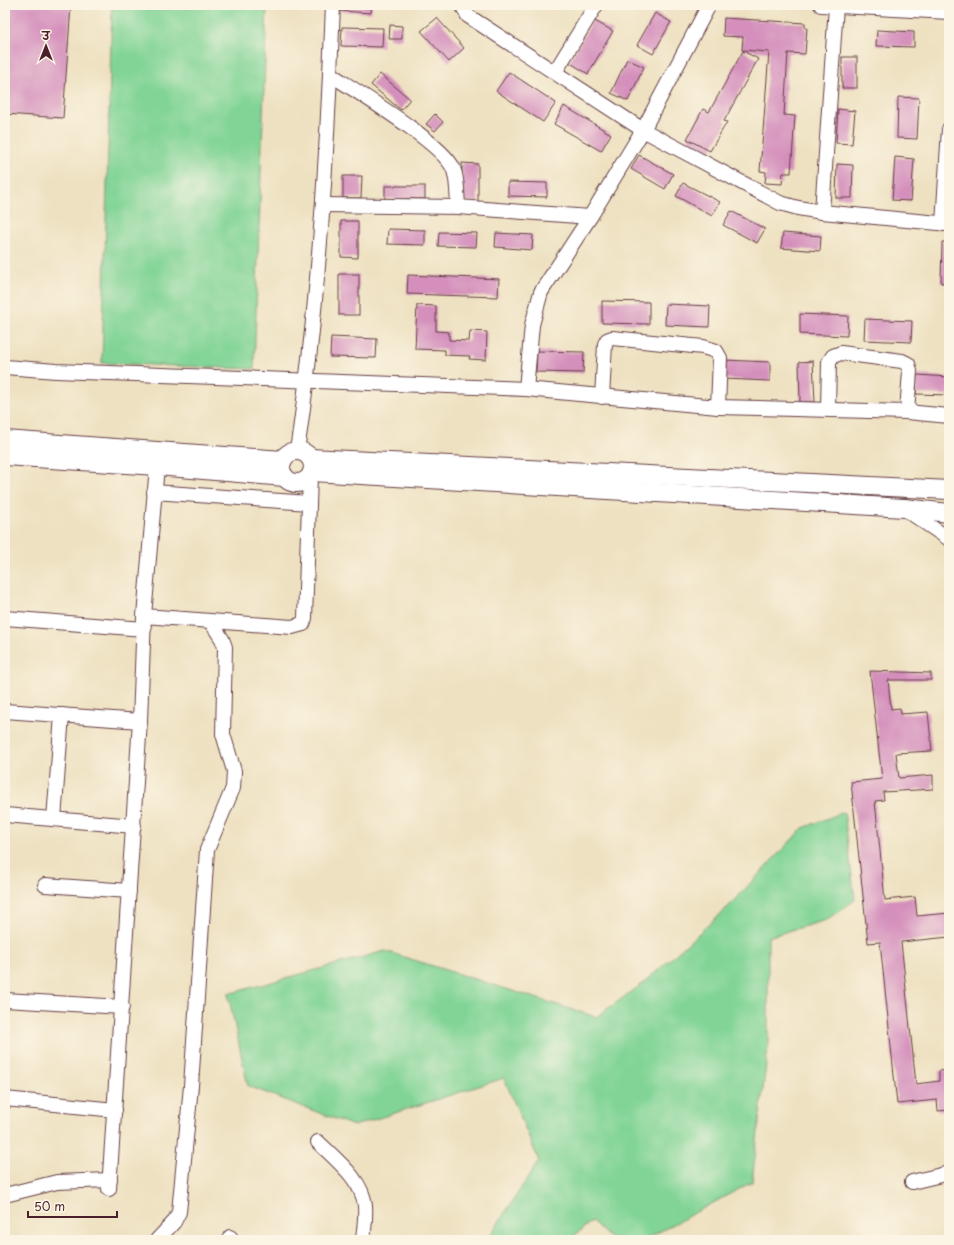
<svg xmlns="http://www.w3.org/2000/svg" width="954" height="1245" font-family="'Playpen Sans','Playpen Sans Deva',sans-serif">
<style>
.green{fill:#81d496;stroke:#667a60}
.building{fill:#d48fbc}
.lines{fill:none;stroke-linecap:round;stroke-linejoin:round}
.minor-casing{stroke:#633c42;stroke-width:16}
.major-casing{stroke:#633c42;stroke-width:20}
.minor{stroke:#fff;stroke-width:14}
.major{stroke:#fff;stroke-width:18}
</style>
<rect width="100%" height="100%" fill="#fcf5e5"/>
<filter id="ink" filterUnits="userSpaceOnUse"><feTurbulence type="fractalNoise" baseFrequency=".025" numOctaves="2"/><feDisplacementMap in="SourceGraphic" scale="8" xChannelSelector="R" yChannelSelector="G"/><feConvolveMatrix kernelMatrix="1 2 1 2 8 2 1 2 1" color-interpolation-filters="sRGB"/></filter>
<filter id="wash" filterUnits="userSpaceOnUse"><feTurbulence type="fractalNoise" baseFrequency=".012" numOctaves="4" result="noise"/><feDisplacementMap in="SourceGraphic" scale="16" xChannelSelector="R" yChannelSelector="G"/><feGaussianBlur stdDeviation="0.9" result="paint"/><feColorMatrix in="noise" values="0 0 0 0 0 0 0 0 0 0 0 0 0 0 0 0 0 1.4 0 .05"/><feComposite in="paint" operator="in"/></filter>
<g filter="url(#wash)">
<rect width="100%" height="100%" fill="#eee1c1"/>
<!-- green -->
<g class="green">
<path d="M112,5H267L254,369L102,363Z"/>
<path d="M844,812L855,900L826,920L768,937V1047L752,1182L644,1240H612L592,1221L569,1240H487L539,1161L504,1078L354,1126L248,1086L228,994L385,951L596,1017L645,982L728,907L803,828Z"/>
</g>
<g id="blocks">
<!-- building -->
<g class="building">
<path d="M5,5H71L63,118L5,114Z"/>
<path d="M340,5H372L371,13L340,11Z"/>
<path d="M655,13L671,22L653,54L637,45Z"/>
<path d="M437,18L464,48L449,62L421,31Z"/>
<path d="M724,18L805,23V28H807L805,54L788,53L784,115L795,116L791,173H783L782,184L765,183L766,172L760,171L769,52L742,50L743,37L723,36Z"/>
<path d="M593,20L613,31L588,74L569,62Z"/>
<path d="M390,25L402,26V39H389Z"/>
<path d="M342,27L383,28L382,47L341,46Z"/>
<path d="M877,30L914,32V47L876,46Z"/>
<path d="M743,51L758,59L724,121L727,122L710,151L687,139L703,109L709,112Z"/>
<rect x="842" y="57" width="15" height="31"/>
<path d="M627,59L644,67L628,101L611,93Z"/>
<path d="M509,72L556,103L543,122L496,91Z"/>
<path d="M380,74L410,99L401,110L371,85Z"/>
<path d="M898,97L919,98L917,139L897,138Z"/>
<path d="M564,106L611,134L601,151L554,124Z"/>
<path d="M838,109L855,111L852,144L836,143Z"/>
<path d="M435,114L443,122L435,131L426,124Z"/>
<path d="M639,155L673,174L665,189L631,169Z"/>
<path d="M895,157L914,159L911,201L892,200Z"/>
<path d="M462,163L478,164V202H462Z"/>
<path d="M837,164L853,165L852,198H836Z"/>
<path d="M343,176H362L361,198H343Z"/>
<path d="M508,182L547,183V197L508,196Z"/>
<path d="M683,183L720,202L712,216L676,196Z"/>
<rect x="385" y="186" width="40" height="13"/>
<path d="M731,211L765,229L757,243L723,225Z"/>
<path d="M341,221H358V258L341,257Z"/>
<path d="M388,229L425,230V245L387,244Z"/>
<path d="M439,232L477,233L476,247L438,246Z"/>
<path d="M496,233L533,235L532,250L495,247Z"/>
<path d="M783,233L821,236L820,251L781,248Z"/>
<path d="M942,242H949V283H941Z"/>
<rect x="339" y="274" width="20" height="41"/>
<path d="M408,275L499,279L498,297L407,294Z"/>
<path d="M602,301L649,302V324L602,323Z"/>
<path d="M666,304L710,306L709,327L665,325Z"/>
<path d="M417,305L436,306V331L449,332V340L469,341L470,331L487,332L486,360L469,359L470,356L445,355V350L415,349Z"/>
<path d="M800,314L848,316L847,336L800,334Z"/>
<path d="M865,319L912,321L911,342L864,340Z"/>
<path d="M331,337L377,339L376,358L330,357Z"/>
<path d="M537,351L584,352L583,373L536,372Z"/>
<path d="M724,360L770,362V381L723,379Z"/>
<path d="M813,361L815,402H800L799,362Z"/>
<path d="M917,375L949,377V395L916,394Z"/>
<path d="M870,671L931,673V680H888L891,709L900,708L901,714L928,712L932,751L896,753L899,778L933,775V789L883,792L884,800L875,801L885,900L915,897L917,916L949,913V937L901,942L916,1084L939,1081V1071L949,1070V1110L938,1111L937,1100L897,1104L880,942L868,943L851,782L882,779Z"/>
</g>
</g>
</g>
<g filter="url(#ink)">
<use href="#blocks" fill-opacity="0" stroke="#633c42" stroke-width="1"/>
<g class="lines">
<defs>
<g id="minor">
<path d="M462,5L468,16L643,130L780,203L798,208L822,212L949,224"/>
<path d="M821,5L949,12"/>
<path d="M555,72L596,5"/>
<path d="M330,74C357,92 442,143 453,168C458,179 457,195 458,207"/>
<path d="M323,205L458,207L590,217"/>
<path d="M822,212L836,6"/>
<path d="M943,224L949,129"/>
<path d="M5,367L56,371L526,389L718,407L907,412L949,416"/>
<path d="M526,389L532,325L541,292L590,217L643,130L709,5"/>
<path d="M602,397L605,344L607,340L612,338L703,347L716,351L720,358L718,407"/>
<path d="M828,409L829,362L833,356L841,353L902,361L908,364L910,371L907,412"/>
<path d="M297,451C319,303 327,154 333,5"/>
<path d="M154,492L309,503"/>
<path d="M905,509L949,539"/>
<path d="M144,616L292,627L303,624L305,618L310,476"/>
<path d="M5,618L144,629"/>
<path d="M5,711L140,721"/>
<path d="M5,815L134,826"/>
<path d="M54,819L62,715"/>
<path d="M45,885L129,891"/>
<path d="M5,1000L122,1007"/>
<path d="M5,1099L115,1110"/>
<path d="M318,1142C335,1159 363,1180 365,1206C366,1217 364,1229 363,1240"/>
<path d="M912,1182L949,1173"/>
<path d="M109,1189L140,721L144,616L157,466"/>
<path d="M5,1195L57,1182L110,1180"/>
<path d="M230,1237L232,1240"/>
<path d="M157,1240L174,1222L179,1212L191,1086L207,850L233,788L234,771L223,734L225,647L222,639L211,622"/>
</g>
<g id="major">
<path d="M5,440L283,460"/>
<circle cx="297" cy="467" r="16"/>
<path d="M5,456L157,466L285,477"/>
<path d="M310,458L949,490"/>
<path d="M312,472L904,508L949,513"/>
</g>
</defs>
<!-- minor casing -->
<use href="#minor" class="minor-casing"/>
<!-- major casing -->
<use href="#major" class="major-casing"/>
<!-- minor -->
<use href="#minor" class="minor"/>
<!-- major -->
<use href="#major" class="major"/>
</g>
</g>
<!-- margin -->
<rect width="954" height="1245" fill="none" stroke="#fcf5e5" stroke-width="20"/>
<!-- north arrow -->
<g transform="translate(46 46)" stroke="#fcf5e5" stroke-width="3" paint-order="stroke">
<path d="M0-3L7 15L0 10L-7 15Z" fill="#4a1f2b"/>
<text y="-6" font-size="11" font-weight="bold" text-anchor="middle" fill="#4a1f2b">उ</text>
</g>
<!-- scale -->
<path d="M28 1211v6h89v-6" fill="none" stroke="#4a1f2b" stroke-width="2"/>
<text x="34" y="1211" font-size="12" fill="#4a1f2b" stroke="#fcf5e5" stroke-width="3" paint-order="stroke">50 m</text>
</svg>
